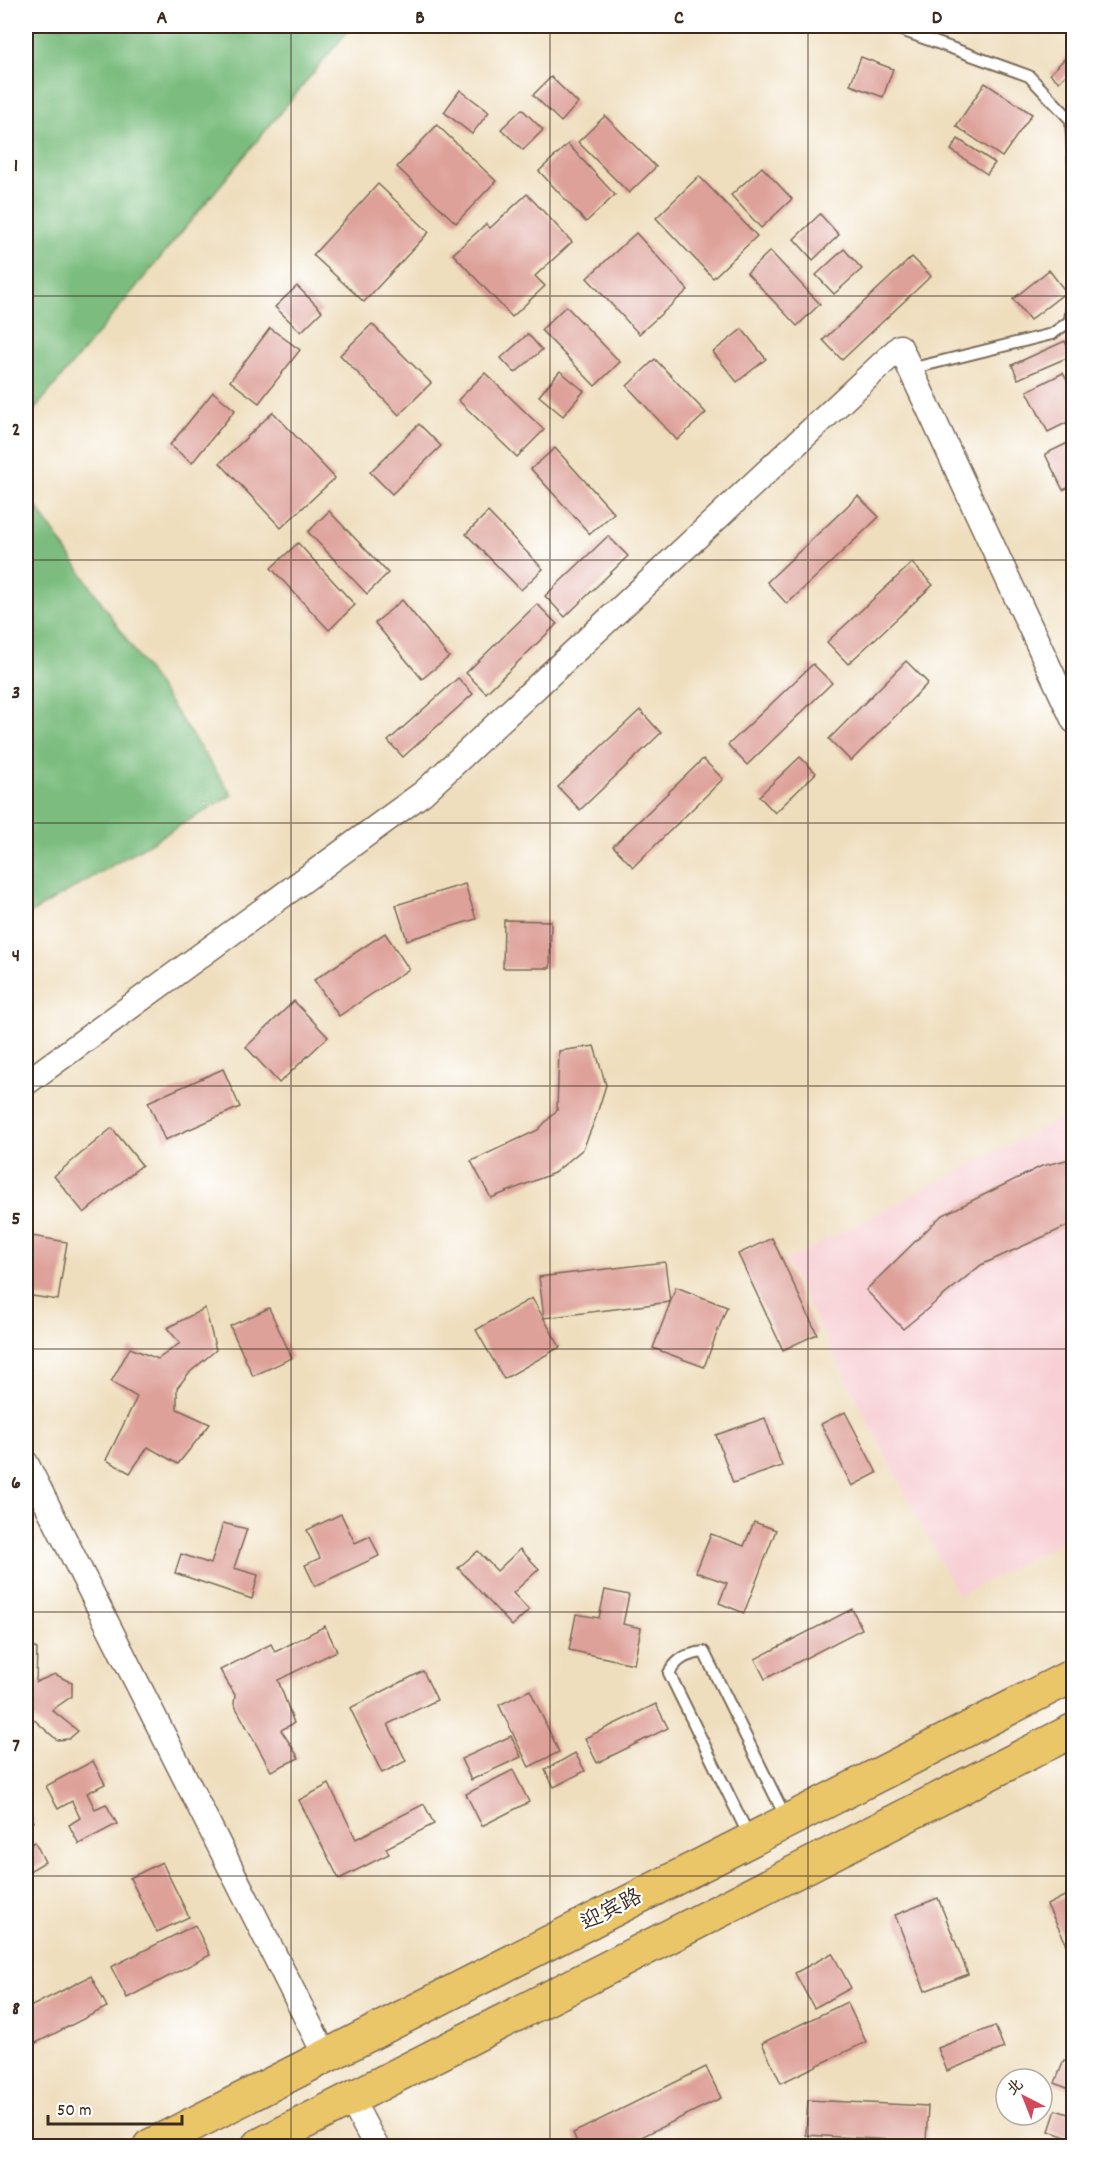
<svg xmlns="http://www.w3.org/2000/svg" width="1099" height="2172" font-family="Dekko,'LXGW WenKai TC',sans-serif">
<style>
.built{fill:#f7cfd4}
.forest{fill:#7cbd7f;stroke:#5c744e;stroke-width:1.5}
.building{fill:#dea19a}
.lines{fill:none;stroke-linecap:round;stroke-linejoin:round}
.service-casing{stroke:#7a6956;stroke-width:14}
.tertiary-casing{stroke:#7a6956;stroke-width:27}
.trunk-casing{stroke:#7a6956;stroke-width:36}
.service{stroke:#fff;stroke-width:10}
.tertiary{stroke:#fff;stroke-width:24}
.trunk{stroke:#ebc669;stroke-width:33}
.grid{fill:none;stroke:#3b2a1e;stroke-width:1.5;stroke-opacity:0.55}
.labels{text-anchor:middle;dominant-baseline:central;stroke-width:4.5;stroke-linejoin:round;paint-order:stroke}
.street-label{font-size:22px;fill:#3b2a1e;stroke:#fff}
.neatline{fill:none;stroke:#3b2a1e;stroke-width:2}
.grid-label{font-size:20px;text-anchor:middle;font-weight:bold;fill:#3b2a1e}
</style>
<rect width="100%" height="100%" fill="#fff"/>
<filter id="ink" filterUnits="userSpaceOnUse"><feTurbulence type="fractalNoise" baseFrequency=".0167" numOctaves="2"/><feDisplacementMap in="SourceGraphic" scale="12" xChannelSelector="R" yChannelSelector="G"/><feConvolveMatrix kernelMatrix="1 2 1 2 8 2 1 2 1" color-interpolation-filters="sRGB"/></filter>
<filter id="wash" filterUnits="userSpaceOnUse"><feTurbulence type="fractalNoise" baseFrequency=".008" numOctaves="4" result="noise"/><feDisplacementMap in="SourceGraphic" scale="24" xChannelSelector="R" yChannelSelector="G"/><feGaussianBlur stdDeviation="1.35" result="paint"/><feColorMatrix in="noise" values="0 0 0 0 0 0 0 0 0 0 0 0 0 0 0 0 0 1.4 0 .05"/><feComposite in="paint" operator="in"/></filter>
<g filter="url(#wash)">
<rect width="100%" height="100%" fill="#efdebe"/>
<!-- built -->
<path class="built" d="M1073,1112V1536L958,1596L786,1261Z"/>
<!-- forest -->
<g class="forest">
<path d="M26,26H352L26,420Z"/>
<path d="M26,491L232,795L26,916Z"/>
</g>
<g id="blocks">
<!-- building -->
<g class="building">
<path d="M1074,49V67L1059,82L1050,74Z"/>
<path d="M861,57L893,69L883,97L850,85Z"/>
<path d="M551,77L578,103L561,122L533,95Z"/>
<path d="M985,83L1032,114L1002,157L956,126Z"/>
<path d="M460,90L489,112L472,134L444,112Z"/>
<path d="M522,109L543,130L523,150L501,129Z"/>
<path d="M605,116L656,167L629,193L578,142Z"/>
<path d="M437,125L496,181L456,223L397,167Z"/>
<path d="M958,139L995,163L987,174L951,150Z"/>
<path d="M568,144L615,195L586,222L539,171Z"/>
<path d="M762,167L792,199L761,228L731,195Z"/>
<path d="M699,176L757,236L713,278L656,218Z"/>
<path d="M378,184L429,232L364,302L313,255Z"/>
<path d="M527,194L572,242L535,276L545,286L512,317L453,254L486,224L490,228Z"/>
<path d="M820,214L839,235L813,260L794,239Z"/>
<path d="M636,233L688,290L639,334L587,278Z"/>
<path d="M844,249L862,269L834,294L816,275Z"/>
<path d="M770,251L820,304L797,326L747,273Z"/>
<path d="M912,257L931,276L842,360L823,340Z"/>
<path d="M1049,270L1066,292L1030,320L1013,299Z"/>
<path d="M297,286L322,311L301,332L275,307Z"/>
<path d="M566,306L620,362L595,386L541,330Z"/>
<path d="M372,324L431,383L399,415L340,355Z"/>
<path d="M270,328L300,350L259,403L230,381Z"/>
<path d="M742,329L766,359L737,382L713,352Z"/>
<path d="M528,334L542,350L515,373L501,358Z"/>
<path d="M1065,341L1071,356L1018,379L1012,365Z"/>
<path d="M655,359L706,413L677,440L627,386Z"/>
<path d="M560,371L584,391L563,416L539,396Z"/>
<path d="M485,373L544,430L517,457L458,400Z"/>
<path d="M1063,373L1074,393V419L1048,432L1027,391Z"/>
<path d="M213,392L235,410L192,463L170,445Z"/>
<path d="M273,412L335,478L281,528L220,463Z"/>
<path d="M419,424L441,446L392,494L370,472Z"/>
<path d="M1074,440V485L1063,490L1045,454Z"/>
<path d="M555,448L614,513L590,534L531,469Z"/>
<path d="M858,496L879,517L787,604L767,582Z"/>
<path d="M329,511L388,573L367,594L308,532Z"/>
<path d="M488,512L543,569L521,590L466,534Z"/>
<path d="M608,536L628,556L565,617L545,596Z"/>
<path d="M298,543L355,605L329,630L271,568Z"/>
<path d="M912,563L933,585L848,664L827,642Z"/>
<path d="M402,600L449,657L422,679L375,623Z"/>
<path d="M537,604L557,624L486,693L466,673Z"/>
<path d="M906,661L928,683L851,761L829,739Z"/>
<path d="M813,664L832,683L747,765L728,745Z"/>
<path d="M458,678L473,694L403,757L388,741Z"/>
<path d="M640,710L661,733L580,810L558,787Z"/>
<path d="M800,757L816,773L775,813L759,796Z"/>
<path d="M703,759L723,779L633,867L613,846Z"/>
<path d="M465,884L476,919L407,940L396,905Z"/>
<path d="M504,920L551,921L550,968H503Z"/>
<path d="M385,933L409,969L339,1016L314,980Z"/>
<path d="M294,1001L328,1037L279,1083L246,1047Z"/>
<path d="M594,1046L606,1085L595,1120L583,1149L554,1173L491,1198L471,1161L538,1130L557,1110L559,1051Z"/>
<path d="M223,1069L240,1107L165,1140L148,1102Z"/>
<path d="M112,1128L142,1165L84,1213L54,1176Z"/>
<path d="M1074,1158V1223L981,1265L903,1329L866,1290L941,1216L1042,1166Z"/>
<path d="M26,1235L67,1242L58,1300L26,1295Z"/>
<path d="M772,1238L817,1334L783,1350L738,1254Z"/>
<path d="M665,1262L670,1302L544,1318L539,1277Z"/>
<path d="M676,1287L727,1307L704,1367L653,1348Z"/>
<path d="M532,1298L560,1347L504,1379L476,1330Z"/>
<path d="M205,1308L216,1350L189,1373L177,1388V1409L210,1424L178,1464L148,1447L130,1473L106,1460L137,1397L111,1382L130,1348L158,1359L180,1343L167,1328Z"/>
<path d="M269,1308L292,1358L253,1376L230,1326Z"/>
<path d="M845,1412L877,1473L852,1486L821,1424Z"/>
<path d="M765,1418L782,1466L733,1483L716,1435Z"/>
<path d="M341,1514L355,1543L370,1536L379,1556L315,1586L305,1565L320,1558L307,1530Z"/>
<path d="M754,1522L776,1530L744,1613L719,1603L727,1583L696,1572L711,1534L744,1546Z"/>
<path d="M223,1523L247,1529L234,1568L258,1575L252,1599L175,1573L181,1554L211,1564Z"/>
<path d="M520,1549L539,1569L513,1593L529,1610L512,1626L458,1568L478,1551L497,1571Z"/>
<path d="M605,1590L629,1595L623,1624L641,1628L634,1664L569,1650L576,1614L599,1618Z"/>
<path d="M852,1609L862,1629L765,1679L755,1659Z"/>
<path d="M325,1626L337,1651L278,1680L294,1723L281,1730L299,1758L271,1771L234,1704L235,1695L220,1670L271,1644L275,1652Z"/>
<path d="M31,1646L37,1649L36,1682L55,1674L72,1683V1696L52,1710L78,1731L69,1739L57,1740L31,1717L26,1721V1648Z"/>
<path d="M423,1671L437,1700L388,1724L406,1761L382,1773L350,1708Z"/>
<path d="M530,1690L559,1752L529,1767L499,1705Z"/>
<path d="M656,1704L668,1728L597,1763L585,1738Z"/>
<path d="M511,1736L521,1757L471,1780L461,1759Z"/>
<path d="M575,1753L585,1771L554,1787L545,1770Z"/>
<path d="M93,1761L105,1784L87,1793L95,1809L106,1804L117,1824L79,1844L69,1825L80,1818L72,1801L58,1809L46,1786Z"/>
<path d="M513,1770L529,1802L482,1826L466,1794Z"/>
<path d="M329,1784L356,1839L424,1804L434,1824L386,1848L389,1854L339,1879L299,1800Z"/>
<path d="M26,1806L34,1822L26,1826Z"/>
<path d="M35,1842L45,1862L26,1873V1847Z"/>
<path d="M162,1862L189,1917L157,1932L130,1878Z"/>
<path d="M1074,1891V1959L1047,1905Z"/>
<path d="M938,1898L968,1974L925,1991L895,1915Z"/>
<path d="M195,1925L210,1955L127,1998L111,1967Z"/>
<path d="M832,1953L851,1988L814,2008L795,1973Z"/>
<path d="M91,1976L107,2007L26,2048V2009Z"/>
<path d="M847,2002L866,2042L781,2083L762,2043Z"/>
<path d="M995,2026L1004,2048L947,2071L938,2048Z"/>
<path d="M1064,2060L1074,2064V2091L1055,2083Z"/>
<path d="M706,2067L721,2098L623,2146H579L573,2133Z"/>
<path d="M808,2100L928,2106L926,2142L806,2135Z"/>
<path d="M1056,2110L1074,2116V2140L1049,2131Z"/>
</g>
</g>
</g>
<g filter="url(#ink)">
<use href="#blocks" fill-opacity="0" stroke="#7a6956" stroke-width="1.5"/>
<g class="lines">
<defs>
<g id="service">
<path d="M890,26L1029,76L1071,120L1074,167"/>
<path d="M910,369L1052,334L1070,321L1074,286"/>
<path d="M749,1836L669,1673C678,1658 687,1654 704,1652L786,1818"/>
</g>
<g id="tertiary">
<path d="M26,1083L423,793L900,347L1074,721"/>
<path d="M26,1463L326,2057"/>
<path d="M351,2099L376,2146"/>
</g>
<g id="trunk">
<path d="M150,2146L1074,1675"/>
<path d="M258,2146L1074,1730"/>
</g>
</defs>
<!-- service casing -->
<use href="#service" class="service-casing"/>
<!-- tertiary casing -->
<use href="#tertiary" class="tertiary-casing"/>
<!-- trunk casing -->
<use href="#trunk" class="trunk-casing"/>
<!-- service -->
<use href="#service" class="service"/>
<!-- tertiary -->
<use href="#tertiary" class="tertiary"/>
<!-- trunk -->
<use href="#trunk" class="trunk"/>
</g>
</g>
<!-- grid -->
<path class="grid" d="M291,26V2146M550,26V2146M808,26V2146M26,296H1074M26,560H1074M26,823H1074M26,1086H1074M26,1349H1074M26,1612H1074M26,1876H1074"/>
<g class="labels">
<!-- street labels -->
<g class="street-label">
<text transform="translate(612 1911) rotate(-27)">迎宾路</text>
</g>
</g>
<!-- margin -->
<rect width="1099" height="2172" fill="none" stroke="#fff" stroke-width="66"/>
<!-- north arrow -->
<g transform="translate(1024 2097) rotate(318)"><circle r="28" fill="#ffffff" stroke="#b1aaa5" stroke-width="1.5"/>
<path d="M0-4.5L10 22L0 15L-10 22Z" fill="#d1495b"/>
<text y="-9" font-size="16" font-weight="bold" text-anchor="middle" fill="#3b2a1e">北</text>
</g>
<!-- scale -->
<path d="M48 2115v9h134v-9" fill="none" stroke="#3b2a1e" stroke-width="3"/>
<text x="57" y="2115" font-size="18" fill="#3b2a1e" stroke="#ffffff" stroke-width="4.5" paint-order="stroke">50 m</text>
<rect x="33" y="33" width="1033" height="2106" class="neatline"/>
<g class="grid-label">
<text x="162" y="23">A</text>
<text x="420" y="23">B</text>
<text x="679" y="23">C</text>
<text x="937" y="23">D</text>
<text x="16" y="171">1</text>
<text x="16" y="435">2</text>
<text x="16" y="698">3</text>
<text x="16" y="961">4</text>
<text x="16" y="1224">5</text>
<text x="16" y="1488">6</text>
<text x="16" y="1751">7</text>
<text x="16" y="2014">8</text>
</g>
</svg>
